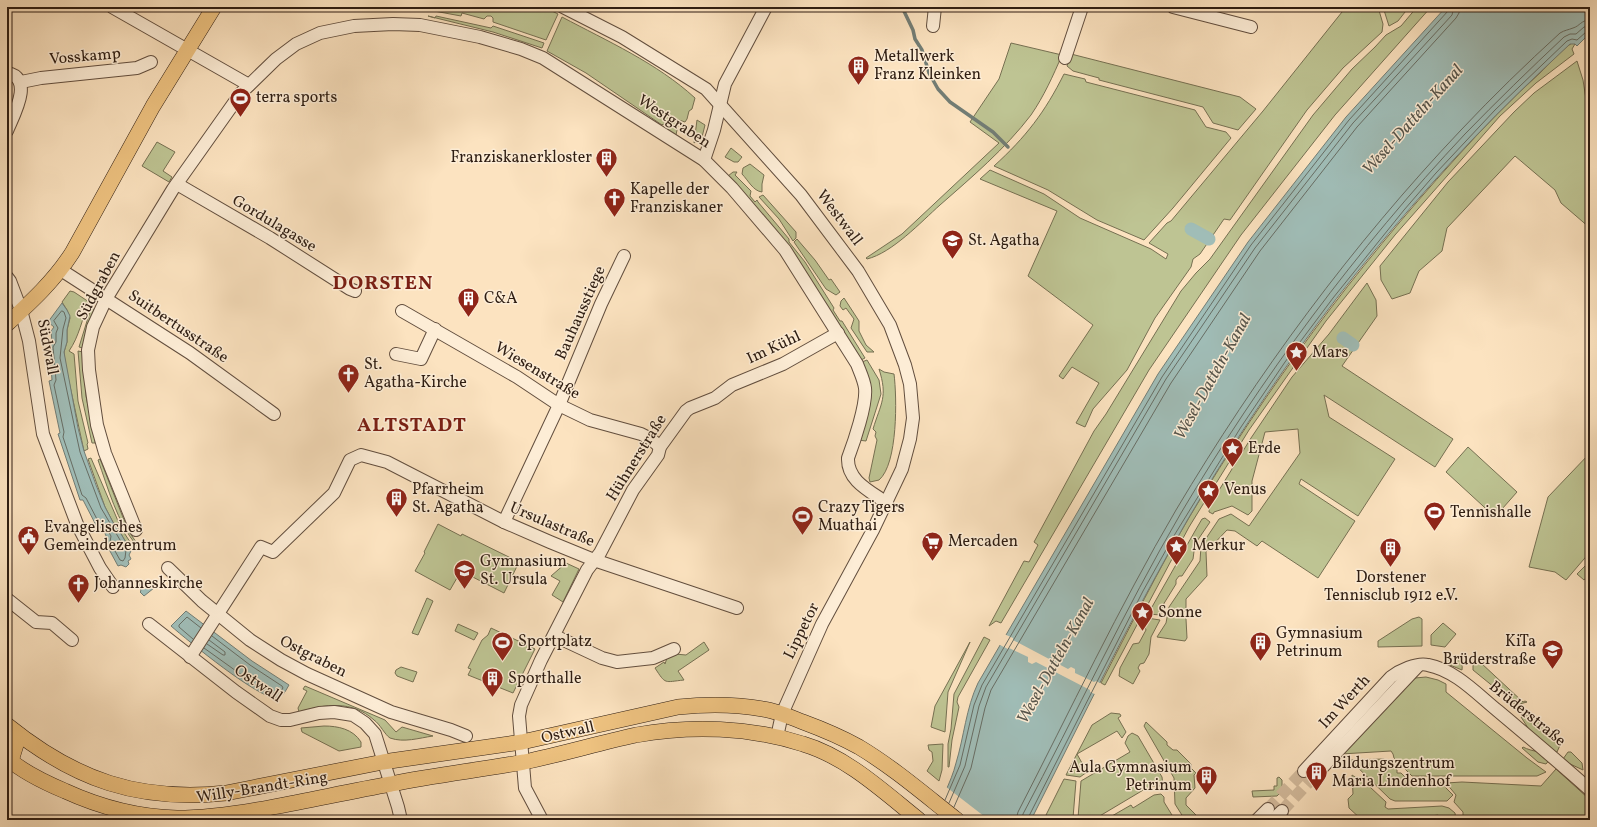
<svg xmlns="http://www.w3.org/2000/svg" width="1597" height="827" font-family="Vollkorn,serif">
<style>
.green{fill:#bec493;stroke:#767052}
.water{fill:#a0bdb7;stroke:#727d75}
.pier{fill:#fce3c0}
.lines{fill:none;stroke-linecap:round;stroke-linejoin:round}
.shore{stroke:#676d64;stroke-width:1}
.stream{stroke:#727d75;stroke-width:3.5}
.canal{stroke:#a0bdb7;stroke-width:13}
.minor-tunnel{stroke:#d3bb9d;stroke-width:12;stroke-dasharray:12 6;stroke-linecap:butt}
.minor-casing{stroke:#624e3e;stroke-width:14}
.major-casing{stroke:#2e1d12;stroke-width:16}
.minor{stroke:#fdedd6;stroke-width:12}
.major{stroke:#eec280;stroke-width:15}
.labels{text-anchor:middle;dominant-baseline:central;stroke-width:3;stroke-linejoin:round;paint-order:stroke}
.street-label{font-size:16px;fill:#2e1d12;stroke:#fdedd6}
.poi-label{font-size:16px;fill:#2e1d12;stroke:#fdedd6;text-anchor:start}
.water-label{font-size:17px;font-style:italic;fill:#56554c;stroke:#fdedd6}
.district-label{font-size:20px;font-weight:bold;letter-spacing:1px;fill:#7a1f14;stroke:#fdedd6}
</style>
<rect width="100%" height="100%" fill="#fce3c0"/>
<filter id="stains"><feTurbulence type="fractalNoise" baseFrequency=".005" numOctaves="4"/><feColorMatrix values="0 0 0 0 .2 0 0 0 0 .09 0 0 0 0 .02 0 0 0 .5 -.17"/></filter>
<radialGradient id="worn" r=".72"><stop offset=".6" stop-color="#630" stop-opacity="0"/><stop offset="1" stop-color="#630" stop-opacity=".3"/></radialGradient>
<!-- green -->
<g class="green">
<path d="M435,7H544L558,14L546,40L493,22V18L491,16H487L484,19L462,13L461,16L434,11Z"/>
<path d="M1346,7H1378L1383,24L1382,32L1343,68L1307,110L1230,220L1224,219L1200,254L1193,259L1191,267L1155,318L1127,370L1093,409L1085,427L1076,423L1099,383L1072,367L1063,379L1059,376L1093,325L1028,276L1057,211L980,179L990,170L1044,194L1080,218L1151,249L1166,259L1168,254L1149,243L1167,223L1171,221L1263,111Z"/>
<path d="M1383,7H1409L1398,21L1389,26Z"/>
<path d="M1417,7H1431L1335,115L1241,235L1149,370L1001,623L996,621L989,626L1024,561L1029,562L1038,545L1034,542L1094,431L1106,414L1181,291L1196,273L1210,259L1313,115L1352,69L1375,47L1386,35L1401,26Z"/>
<path d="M428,16L435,18L436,16L491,28L493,26L544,43L542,48L493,32Z"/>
<path d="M562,17C607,41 657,63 695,98L692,109L689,111L687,119L685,122L679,120L676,135L667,129L668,127L663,124L662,125L586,73L547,51Z"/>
<path d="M1011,43L1062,55C1053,76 1044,96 1031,115C1005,149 972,177 940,205C921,222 892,253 867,259L866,258L902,234L999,143L970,122L999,79Z"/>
<path d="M1572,43L1575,44L1572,49L1574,54L1536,83L1500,116L1395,235L1326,321L1249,430L1189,527L1105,685L1101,683C1130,627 1158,570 1190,516C1266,389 1355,269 1455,159C1482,129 1510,100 1540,73C1550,63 1560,51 1572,43Z"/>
<path d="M1071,54L1240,97L1256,109L1238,130L1213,123L1203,107L1099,80V78L1073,71L1067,66Z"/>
<path d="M1577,61L1583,80L1590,125V228L1561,203L1555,190L1515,156L1447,228L1442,251L1419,271L1410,293L1392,299L1381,280L1380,266L1448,182L1514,112L1534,93Z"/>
<path d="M1064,74L1085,79L1086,82L1195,110L1206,127L1226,132L1231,138L1173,208L1144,240L1097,220L1048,190L994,166C1026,137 1045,112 1064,74Z"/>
<path d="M697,120L705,125L702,137L694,143Z"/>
<path d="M157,142L175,152L163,171L172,177L169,182L142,166Z"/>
<path d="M731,148L742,157L738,162H734L725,157Z"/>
<path d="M750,164L764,175L762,184V192C753,191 748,180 742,174L743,168Z"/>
<path d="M733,172H737L735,175L751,191L750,196L755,202L757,200L758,202L789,239V242L805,262L834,308L833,310L840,321H842L865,358L861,360L826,304L728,176Z"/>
<path d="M763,195L796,232V238L793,241L779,219L759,197Z"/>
<path d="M797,239L815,260L829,280L831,279L840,292L836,295L826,289L794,242Z"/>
<path d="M1367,283L1376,300L1377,316L1342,366L1453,439L1435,467L1324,395L1329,417L1395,459L1358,516L1301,479L1299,484L1355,521L1318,578L1262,541L1257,546L1235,531L1227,530L1206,552L1207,576L1186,599V610L1182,614L1186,619L1187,638L1185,641L1157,637L1166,623L1169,607L1200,561L1201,546L1219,519L1231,514L1249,526L1300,453L1298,429L1265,432L1252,481V511L1248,515L1232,506L1214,512L1213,514L1209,512V508L1213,500L1251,438L1292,377L1329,334Z"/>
<path d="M70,291L74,292L89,302C82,319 79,337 69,351L74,354L78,401L88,443L87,444L88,449L84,451L65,363L64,352L67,342V330L70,318L67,310L62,302Z"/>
<path d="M844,298L859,321V331L866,345L874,352H867L851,328L854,319L846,308L843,310L840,306L841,301Z"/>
<path d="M91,308L94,309L83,348L79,347Z"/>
<path d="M78,351L83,352L86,396L95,441V443H92L82,398Z"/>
<path d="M867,360L879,380L881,394L866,441L858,440L862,362Z"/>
<path d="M879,369L884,372L894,374C897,397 898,464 879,480L870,482L869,478L877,440L875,436L876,432L873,429C881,403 888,397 879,369Z"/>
<path d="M1468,447L1517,492L1495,517L1446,472Z"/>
<path d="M1590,453V552L1566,580L1555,572L1529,567L1548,497Z"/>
<path d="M91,458L121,528L134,548L131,551L117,527L115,526L105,507L88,459Z"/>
<path d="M100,459L122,515L130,533L138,545L137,546C117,522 108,488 98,460Z"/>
<path d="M1205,518L1210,522L1195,544L1193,559L1182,576H1179L1176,580V584L1163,605L1161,615L1148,614L1195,531L1202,519Z"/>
<path d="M438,524L461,536L462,534L519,562L504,593L461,571L450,590L415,571L425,553L424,552Z"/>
<path d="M1590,561V573L1584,580L1577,574Z"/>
<path d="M566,563L579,569L563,602L552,595L560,581L551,576Z"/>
<path d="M427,598L433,601L418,635L412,633Z"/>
<path d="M1419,617L1422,619V646L1378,647V641L1412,619Z"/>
<path d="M1147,618L1160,620L1151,637L1149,654L1144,663L1140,664L1138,668L1140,671L1133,684L1119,676L1120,668L1133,644L1139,643L1146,630L1144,624Z"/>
<path d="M1443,623L1456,634L1445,647L1431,645V635Z"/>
<path d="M458,624L478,633L474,640L455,631Z"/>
<path d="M491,628L535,649L513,693L468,675L471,669L468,668L482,640L488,635Z"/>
<path d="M984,637L990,640L958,697L957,702L959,707L952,740L949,767H948V744L951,729L954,694Z"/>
<path d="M704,642L709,650L678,671L684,680C664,682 666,685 655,668L664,662L665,664L667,658L675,654L686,655Z"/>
<path d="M970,642L948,692L945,732L931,727L935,706Z"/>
<path d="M1447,654C1454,657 1464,660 1462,670L1445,663Z"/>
<path d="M1477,658H1479L1482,660L1481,663L1523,702L1525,701L1527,702L1516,705L1473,670V662Z"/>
<path d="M401,667L417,672L413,682L397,676L395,673L396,670Z"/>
<path d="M1426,677L1438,680L1446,684V692L1527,758L1546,772L1537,776H1412L1394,758L1393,754L1391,751L1341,754L1415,678Z"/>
<path d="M305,686L385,720L396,732L402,727L433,736C419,738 404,743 390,738C385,735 380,724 374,720C352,700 325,704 299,712L298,708L307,691L303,689Z"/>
<path d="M1111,713L1120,714L1121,716L1118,718L1126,732L1122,738L1117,731L1077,754L1087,772L1080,777L1066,775L1092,725Z"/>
<path d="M1530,714L1561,743L1557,752H1555L1530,731L1521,717Z"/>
<path d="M1146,722L1167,742V745L1173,750H1177L1191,764V768L1196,773L1194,775L1195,788L1186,798V805L1198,817V820H1185L1175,804L1174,778L1144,726Z"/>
<path d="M324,726C338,726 353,729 361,742V747L339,751L302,732L301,728Z"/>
<path d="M1132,733L1138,736L1162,777L1163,786H1150L1098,817L1078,818L1081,781L1130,752L1125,743L1128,736Z"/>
<path d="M943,744L942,770L939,781L927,771L933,761L932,752L929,750L928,745Z"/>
<path d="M1523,747C1532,752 1544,751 1551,758L1546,764L1538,762L1522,748Z"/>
<path d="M1568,752H1571L1582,763L1583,770L1568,763L1563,759Z"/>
<path d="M1384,759L1397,770V773H1401L1408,780V785H1415L1418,781L1440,782L1453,795L1447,801H1395L1390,799L1350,760Z"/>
<path d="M1556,769L1589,799L1590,817L1587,820H1463V812L1454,802L1456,795L1446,783L1462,782L1541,786Z"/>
<path d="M1352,775L1370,787L1386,802L1385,807L1388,809L1442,806L1449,808L1455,813L1456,820H1444L1438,815L1431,816L1427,820H1362L1349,808L1348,799L1353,794Z"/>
<path d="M1279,777L1282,780V791L1277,796L1253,797L1252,791L1274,790V786H1277V778Z"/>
<path d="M1064,779L1076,781L1073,818L1044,819Z"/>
<path d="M1161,794L1164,797V802L1175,820H1105L1131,805L1133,808L1154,795Z"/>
</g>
<!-- water -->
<g class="water">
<path d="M1446,7H1590V33L1577,46L1575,44H1570C1536,76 1503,107 1471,141C1363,255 1267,384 1188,519C1131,617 1082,719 1031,820H931C940,802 951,783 956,763C964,737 966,708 978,683L1158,374L1248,242L1346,117Z"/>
<path d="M62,303L67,310L70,316L67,330V342L64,352L78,428L84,451L96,485L105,507L115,526L117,527L131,551L129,555L131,559L128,561L129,564L126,567L121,565L118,566L104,540L107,538L102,527L98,529L83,500H80L58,434L60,433L49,381L52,380L49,342H52L51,331L54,327L48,322Z"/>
<path d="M140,582L143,581L148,583L150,582L154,588L144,596L140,592L141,591L139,586Z"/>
<path d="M186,611L252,661L289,685C286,690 283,697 277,698C260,700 187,640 171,626Z"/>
</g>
<!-- pier -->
<g class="pier">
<path d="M1004,634L1013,638V640L1068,669L1071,667L1075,669V673L1094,682L1096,681L1102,684L1097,695L1090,692V690L1036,662L1032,664L1028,662V657L1009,648L1008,649L998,644Z"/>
<path d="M945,786L989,820H929Z"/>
</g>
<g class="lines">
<!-- shore -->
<g class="shore">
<path d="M62,311L64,312L66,318L63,329L60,358L75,429L80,452L101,508L126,550L125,558L123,561L120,560L110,542L111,536L105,526L99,523L86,498L82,495L63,437L64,432L54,385L56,380L53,347L56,342V333L58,328L54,321Z"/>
<path d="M193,639L179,627V625L187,617L201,628"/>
<path d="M207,644L223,655H225V652L209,640"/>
<path d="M204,648L264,691C273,693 278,696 283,688L282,686L250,665L212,636"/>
<path d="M945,800L960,765L974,705L982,685L1162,377L1251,245L1349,120L1448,11L1449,7"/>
<path d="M949,803L965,766L979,706L986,687L1166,379L1255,248L1353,123L1452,15L1454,7"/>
<path d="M954,807L971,768L985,708L991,690L1171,383L1260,251L1357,127L1456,18L1459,13L1460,7"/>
<path d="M1016,820L1018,812C1070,711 1119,607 1176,510C1257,374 1352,245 1461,130C1493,96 1526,64 1560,33C1565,30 1568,30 1573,28C1580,26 1581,20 1590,20"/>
<path d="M1022,820L1023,814C1076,714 1124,611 1181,513C1261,378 1357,249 1465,134C1497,101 1530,69 1564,37L1570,34H1576L1584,27L1590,26"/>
<path d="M1027,820L1143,591L1175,534L1241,427L1285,362L1333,298L1404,210L1436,173L1495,110L1567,41L1572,39L1577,40L1586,32L1590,31"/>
</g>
<!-- stream -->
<path class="stream" d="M902,7L913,30L915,39L922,50L929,73L938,89L950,102L993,132L1008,147"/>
<!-- canal -->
<g class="canal">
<path d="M1191,229L1209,239"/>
<path d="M1343,338L1353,345"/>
</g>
<!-- minor-tunnel -->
<g class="minor-tunnel">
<path d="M1268,809L1304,771"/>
<path d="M1282,811L1319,771"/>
</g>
<defs>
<g id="minor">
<path d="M112,7L249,85"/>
<path d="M563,7L622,37L706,89L801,195L858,271L890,325L905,365L910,384L913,418L910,439L902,469L873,530L822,624L782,714L777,737"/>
<path d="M1173,7L1251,27"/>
<path d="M933,26L935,7"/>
<path d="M1065,58L1082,7"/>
<path d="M7,73C35,78 13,116 7,131"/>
<path d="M21,82L41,78L137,68L151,62"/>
<path d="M704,160L714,130L725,84L766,7"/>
<path d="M177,184L270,238L350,289L355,291"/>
<path d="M61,270L190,353L274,414"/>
<path d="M7,277L10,281L21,310L29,341L43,434L77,524L100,568L113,587"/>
<path d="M402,311L517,377L559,405L590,420L641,434L651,439L660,447"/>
<path d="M396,354L421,359L435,329"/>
<path d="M504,522L559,405L601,304L624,256"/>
<path d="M136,530L105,453L97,425L89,370L88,350L93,327L106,299L173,189L241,93L276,59L296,44L320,33L354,26L393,24L420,25L480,37L521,49L543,58L704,160L732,188L785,250L857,364C860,372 864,380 865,388C867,404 854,442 848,458C847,481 870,491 887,503"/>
<path d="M168,568L202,601L250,640L281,660L307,674L391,712L451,730L466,736"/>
<path d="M7,599L36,622L52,623L72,640"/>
<path d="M149,624L236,692L270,716L281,720H290L319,713L334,712L353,715L365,723L375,734L398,807L401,820"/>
<path d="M555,636L602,658L617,662L653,658L674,649"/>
<path d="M190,657L261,547L273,552L334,493L350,460L361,455L387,462L504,522L550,542L594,560L737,608"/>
<path d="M1304,771L1391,677C1399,671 1417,662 1428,665C1455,670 1477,694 1498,711C1529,737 1560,763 1590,790"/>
<path d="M1319,771L1418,666"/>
<path d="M542,820L525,788L519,716L521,705L541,660L587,570L600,553L633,490L658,455L660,447L686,411L690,408L715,398L732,385L783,364L838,333"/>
<path d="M1257,820L1268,809"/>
<path d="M1273,820L1282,811"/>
</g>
<g id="major">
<path d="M7,324C31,302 54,281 72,253L153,106L214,7"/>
<path d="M7,725C75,780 138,802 226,793L383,762L522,742L678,707C706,704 735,704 763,709C777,711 790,717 803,722C822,729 841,737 859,747C894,768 925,795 957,820"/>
<path d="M7,758C23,772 46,783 65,791C100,807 138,817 177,818C209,818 241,813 273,807C312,800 351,791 391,784C435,775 480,770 524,762C562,754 599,743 636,735C691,725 750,727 803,744C847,757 884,792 919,820"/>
<path d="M7,766L11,761L19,735"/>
</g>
</defs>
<!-- minor casing -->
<use href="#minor" class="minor-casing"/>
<!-- major casing -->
<use href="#major" class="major-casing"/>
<!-- minor -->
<use href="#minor" class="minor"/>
<!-- major -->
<use href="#major" class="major"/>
</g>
<!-- icons -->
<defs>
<symbol id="building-pin" viewBox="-11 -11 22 30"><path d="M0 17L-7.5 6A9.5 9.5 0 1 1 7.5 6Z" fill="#8f2418" stroke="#fdedd6"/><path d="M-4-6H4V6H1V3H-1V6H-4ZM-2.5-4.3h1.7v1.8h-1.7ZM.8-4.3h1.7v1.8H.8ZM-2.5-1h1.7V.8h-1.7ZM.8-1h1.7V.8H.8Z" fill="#fff"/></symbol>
<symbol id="stadium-pin" viewBox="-11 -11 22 30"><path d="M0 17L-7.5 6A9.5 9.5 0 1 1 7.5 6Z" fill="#8f2418" stroke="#fdedd6"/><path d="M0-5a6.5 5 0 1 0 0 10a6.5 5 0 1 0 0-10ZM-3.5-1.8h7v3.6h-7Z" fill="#fff"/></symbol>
<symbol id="church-pin" viewBox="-11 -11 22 30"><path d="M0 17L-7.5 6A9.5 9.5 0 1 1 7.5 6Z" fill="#8f2418" stroke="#fdedd6"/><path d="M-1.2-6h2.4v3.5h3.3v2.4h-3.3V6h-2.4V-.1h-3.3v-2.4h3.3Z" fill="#fff"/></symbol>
<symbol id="school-pin" viewBox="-11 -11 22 30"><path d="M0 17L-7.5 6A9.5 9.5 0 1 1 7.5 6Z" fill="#8f2418" stroke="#fdedd6"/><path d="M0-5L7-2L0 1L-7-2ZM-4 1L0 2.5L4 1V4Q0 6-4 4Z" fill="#fff"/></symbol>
<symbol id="sight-pin" viewBox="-11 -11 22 30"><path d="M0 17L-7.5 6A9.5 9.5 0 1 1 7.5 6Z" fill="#8f2418" stroke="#fdedd6"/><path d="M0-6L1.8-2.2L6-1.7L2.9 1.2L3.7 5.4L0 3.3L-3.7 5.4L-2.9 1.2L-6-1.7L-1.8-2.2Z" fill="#fff"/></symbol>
<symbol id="civic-pin" viewBox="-11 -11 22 30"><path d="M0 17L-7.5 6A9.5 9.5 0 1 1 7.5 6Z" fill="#8f2418" stroke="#fdedd6"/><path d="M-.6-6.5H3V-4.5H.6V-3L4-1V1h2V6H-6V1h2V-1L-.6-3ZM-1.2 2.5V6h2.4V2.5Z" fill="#fff"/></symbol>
<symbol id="supermarket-pin" viewBox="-11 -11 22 30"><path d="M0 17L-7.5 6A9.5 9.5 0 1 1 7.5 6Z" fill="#8f2418" stroke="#fdedd6"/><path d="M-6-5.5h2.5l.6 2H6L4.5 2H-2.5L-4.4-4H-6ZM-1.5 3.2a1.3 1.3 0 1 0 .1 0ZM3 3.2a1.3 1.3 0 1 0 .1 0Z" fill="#fff"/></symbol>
</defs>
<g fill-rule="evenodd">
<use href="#building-pin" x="846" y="54" width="25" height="34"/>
<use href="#stadium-pin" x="228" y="86" width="25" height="34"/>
<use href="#building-pin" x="594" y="146" width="25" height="34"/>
<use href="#church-pin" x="602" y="186" width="25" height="34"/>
<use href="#school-pin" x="940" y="228" width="25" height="34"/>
<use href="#building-pin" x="456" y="286" width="25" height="34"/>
<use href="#sight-pin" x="1284" y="340" width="25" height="34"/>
<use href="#church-pin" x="336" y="362" width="25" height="34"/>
<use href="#sight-pin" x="1220" y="436" width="25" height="34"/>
<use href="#sight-pin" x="1196" y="478" width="25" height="34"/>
<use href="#building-pin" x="384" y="486" width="25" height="34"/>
<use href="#stadium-pin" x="1422" y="500" width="25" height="34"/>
<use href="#stadium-pin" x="790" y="504" width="25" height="34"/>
<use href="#civic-pin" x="16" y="524" width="25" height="34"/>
<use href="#supermarket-pin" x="920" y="530" width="25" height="34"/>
<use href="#sight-pin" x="1164" y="534" width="25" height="34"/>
<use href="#building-pin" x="1378" y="536" width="25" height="34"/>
<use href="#school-pin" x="452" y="558" width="25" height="34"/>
<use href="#church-pin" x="66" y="572" width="25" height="34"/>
<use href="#sight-pin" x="1130" y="600" width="25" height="34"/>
<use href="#stadium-pin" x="490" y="630" width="25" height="34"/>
<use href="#building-pin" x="1248" y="630" width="25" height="34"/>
<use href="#school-pin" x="1540" y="638" width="25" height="34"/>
<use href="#building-pin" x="480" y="666" width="25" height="34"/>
<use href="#building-pin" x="1304" y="760" width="25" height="34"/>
<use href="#building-pin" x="1194" y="764" width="25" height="34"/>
</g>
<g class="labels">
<!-- street labels -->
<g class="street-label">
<text transform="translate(85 57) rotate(-5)">Vosskamp</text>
<text transform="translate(674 122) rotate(33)">Westgraben</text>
<text transform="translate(839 218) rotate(53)">Westwall</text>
<text transform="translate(274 224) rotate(31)">Gordulagasse</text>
<text transform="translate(99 286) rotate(-62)">Südgraben</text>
<text transform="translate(581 313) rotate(-66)">Bauhausstiege</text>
<text transform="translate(178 327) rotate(34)">Suitbertusstraße</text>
<text transform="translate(47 347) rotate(79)">Südwall</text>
<text transform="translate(774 348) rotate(-25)">Im Kühl</text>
<text transform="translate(537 371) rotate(31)">Wiesenstraße</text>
<text transform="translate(637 458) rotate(-58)">Hühnerstraße</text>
<text transform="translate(552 525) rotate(23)">Ursulastraße</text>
<text transform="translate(802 631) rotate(-64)">Lippetor</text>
<text transform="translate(313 657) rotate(27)">Ostgraben</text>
<text transform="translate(258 684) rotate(34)">Ostwall</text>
<text transform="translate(1345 702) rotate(-47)">Im Werth</text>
<text transform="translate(1527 714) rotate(39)">Brüderstraße</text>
<text transform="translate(568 733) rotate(-13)">Ostwall</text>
<text transform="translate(262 788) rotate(-9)">Willy-Brandt-Ring</text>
</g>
<!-- poi labels -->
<g class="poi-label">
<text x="874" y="57">Metallwerk<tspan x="874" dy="18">Franz Kleinken</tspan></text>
<text x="256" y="98">terra sports</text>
<text x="592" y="158" text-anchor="end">Franziskanerkloster</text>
<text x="630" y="190">Kapelle der<tspan x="630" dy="18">Franziskaner</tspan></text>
<text x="968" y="241">St. Agatha</text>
<text x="484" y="299">C&amp;A</text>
<text x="1312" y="353">Mars</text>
<text x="364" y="365">St.<tspan x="364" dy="18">Agatha-Kirche</tspan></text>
<text x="1248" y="449">Erde</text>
<text x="412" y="490">Pfarrheim<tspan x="412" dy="18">St. Agatha</tspan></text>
<text x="1224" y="490">Venus</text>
<text x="818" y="508">Crazy Tigers<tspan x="818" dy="18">Muathai</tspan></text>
<text x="1450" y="513">Tennishalle</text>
<text x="44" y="528">Evangelisches<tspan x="44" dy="18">Gemeindezentrum</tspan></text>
<text x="948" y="542">Mercaden</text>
<text x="1192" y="546">Merkur</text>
<text x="480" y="562">Gymnasium<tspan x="480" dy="18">St. Ursula</tspan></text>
<text x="1391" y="578" text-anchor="middle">Dorstener<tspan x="1391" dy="18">Tennisclub 1912 e.V.</tspan></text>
<text x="94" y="584">Johanneskirche</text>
<text x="1158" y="613">Sonne</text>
<text x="1276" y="634">Gymnasium<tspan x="1276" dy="18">Petrinum</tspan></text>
<text x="518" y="642">Sportplatz</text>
<text x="1536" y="642" text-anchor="end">KiTa<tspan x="1536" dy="18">Brüderstraße</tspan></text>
<text x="508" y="679">Sporthalle</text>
<text x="1332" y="764">Bildungszentrum<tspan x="1332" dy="18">Maria Lindenhof</tspan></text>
<text x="1192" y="768" text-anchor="end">Aula Gymnasium<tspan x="1192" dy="18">Petrinum</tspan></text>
</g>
<!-- water labels -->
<g class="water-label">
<text transform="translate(1413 120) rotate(-48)">Wesel-Datteln-Kanal</text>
<text transform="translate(1213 377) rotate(-61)">Wesel-Datteln-Kanal</text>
<text transform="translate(1056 661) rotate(-61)">Wesel-Datteln-Kanal</text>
</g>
<!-- district labels -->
<g class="district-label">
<text x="383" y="284">DORSTEN</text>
<text x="412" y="426">ALTSTADT</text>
</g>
</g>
<!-- margin -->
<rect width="1597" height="827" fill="none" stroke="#fce3c0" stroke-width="24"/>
<rect x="8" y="8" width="1581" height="811" fill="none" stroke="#2e1d12" stroke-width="2"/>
<rect x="12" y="12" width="1573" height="803" fill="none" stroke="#2e1d12"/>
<rect width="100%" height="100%" filter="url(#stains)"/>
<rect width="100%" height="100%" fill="url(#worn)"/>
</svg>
